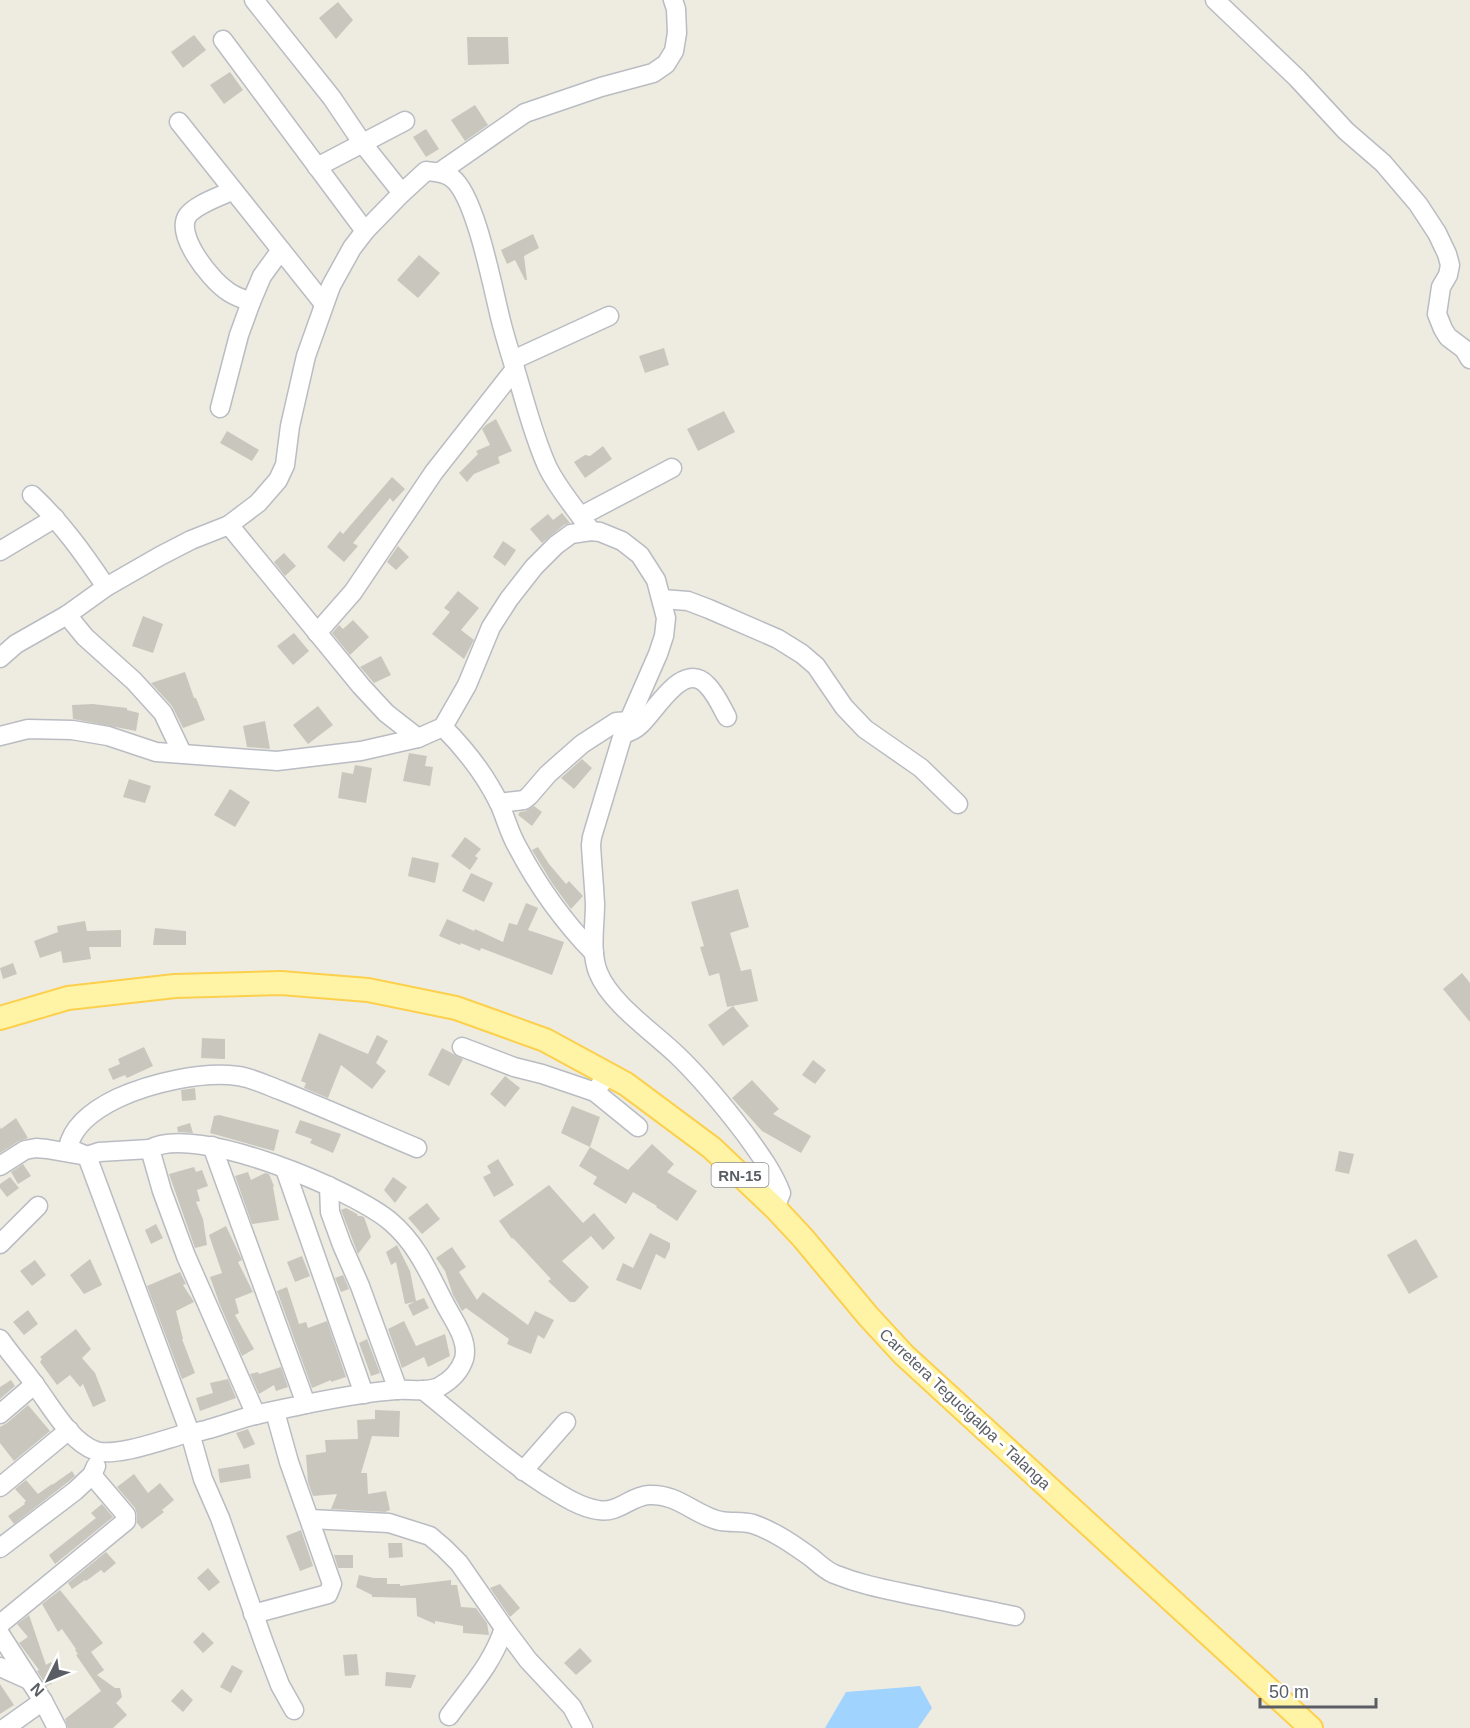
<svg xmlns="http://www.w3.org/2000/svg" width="1470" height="1728" font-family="Arial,sans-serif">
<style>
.water{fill:#a1d3ff}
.building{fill:#c9c6be}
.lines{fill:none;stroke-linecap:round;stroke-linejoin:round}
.minor-casing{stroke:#b9bcc2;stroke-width:21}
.major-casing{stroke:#fcd04c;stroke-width:26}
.minor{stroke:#fff;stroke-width:18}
.major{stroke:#fff3a6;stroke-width:22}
.labels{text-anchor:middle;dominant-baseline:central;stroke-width:6;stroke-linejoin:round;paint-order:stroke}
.shield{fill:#fff;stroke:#8c8e92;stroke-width:1.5}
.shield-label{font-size:15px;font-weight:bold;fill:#5a5e64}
.street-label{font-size:16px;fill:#5a5e64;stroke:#fff}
</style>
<rect width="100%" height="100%" fill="#eeece1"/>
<!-- water -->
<path class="water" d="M920,1686L932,1708L918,1728H825L846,1692Z"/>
<!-- building -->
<g class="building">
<path d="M338,2L353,20L336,39L319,18Z"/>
<path d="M194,35L206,50L183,68L171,52Z"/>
<path d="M467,37H508L509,64L468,65Z"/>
<path d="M230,72L243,90L224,104L210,85Z"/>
<path d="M475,105L488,125L465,141L451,120Z"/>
<path d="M426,129L439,149L426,157L413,137Z"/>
<path d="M533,234L539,248L524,256L527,280H525L515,260L507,264L501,250Z"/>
<path d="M419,255L440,273L418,298L397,280Z"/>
<path d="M664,348L669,365L645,373L639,356Z"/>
<path d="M724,411L735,432L698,451L687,429Z"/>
<path d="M496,419L512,451L498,457L500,463L474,474L467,482L459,473L478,454L476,451L490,445L482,429L486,425Z"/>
<path d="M227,431L259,450L252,461L220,443Z"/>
<path d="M603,446L612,459L585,478L574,462L585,455L590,456Z"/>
<path d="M392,477L405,489L393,502L390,498L353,543L358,546L344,562L327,547L340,531L343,534Z"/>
<path d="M562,513L570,523L564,525L542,543L530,529L548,514L553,520Z"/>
<path d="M503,541L516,550L505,566L493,557Z"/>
<path d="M398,546L409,557L396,570L387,562Z"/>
<path d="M284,553L296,566L285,576L274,562Z"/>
<path d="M458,591L479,608L461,630L474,640L464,659L432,634L450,612L444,608Z"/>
<path d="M143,616L163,624L153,653L132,646Z"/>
<path d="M353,620L369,637L350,655L332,633L339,625L343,629Z"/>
<path d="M294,633L309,651L293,665L277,646Z"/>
<path d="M381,656L391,675L374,683L360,667Z"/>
<path d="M185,672L194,698H196L205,720L183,728L172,706L151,683Z"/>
<path d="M93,704L127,708V710L139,713L136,731L73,719L72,705Z"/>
<path d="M318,706L333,725L308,744L293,725Z"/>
<path d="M265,721L270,749L247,747L243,726Z"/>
<path d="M409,753L427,756L425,766L433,767L430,786L403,781Z"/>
<path d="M582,759L592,768L574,789L561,778Z"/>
<path d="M355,765L372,768L366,803L338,798L342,772L353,774Z"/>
<path d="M129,779L151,786L145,803L123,797Z"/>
<path d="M230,789L250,802L235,827L214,815Z"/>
<path d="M534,806L542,812L532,826L518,815L520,812L526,811Z"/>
<path d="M465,837L481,849L475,856L478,858L470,870L451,856Z"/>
<path d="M538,847L549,864L566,884L569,881L583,896L571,909L552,883L532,850Z"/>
<path d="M412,857L439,863L435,883L408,876Z"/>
<path d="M471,873L493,883L484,902L462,891Z"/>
<path d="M738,889L749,927L730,933L741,971L751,969L758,1001L727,1007L719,973L709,976L700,947L704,946L691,902Z"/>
<path d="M526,903L538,908L528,930L564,942L552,975L481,948L480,951L461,943L460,945L439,936L447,919L474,931L475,929L503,942L509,923L517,925Z"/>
<path d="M85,921L87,931L121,930V947H89L91,959L63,963L61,951L40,958L34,941L58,932L57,926Z"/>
<path d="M155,928L186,931V945H153Z"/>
<path d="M13,963L17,974L3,979L0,968Z"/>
<path d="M1462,973L1470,983V1022L1443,989Z"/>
<path d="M733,1006L749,1026L723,1046L708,1025Z"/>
<path d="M319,1033L368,1054L377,1035L388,1041L376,1063L386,1071L372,1089L341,1065L328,1098L304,1088L306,1083L301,1081Z"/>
<path d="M202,1038L225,1039V1059L201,1058Z"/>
<path d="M144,1047L153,1066L127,1078L125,1075L113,1080L108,1069L120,1064L118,1059Z"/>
<path d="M442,1048L463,1059L449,1086L428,1075Z"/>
<path d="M813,1060L826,1070L815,1084L802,1075Z"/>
<path d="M505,1076L520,1088L505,1107L490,1094Z"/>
<path d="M752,1080L779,1109L773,1114L811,1136L801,1153L762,1131L732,1098Z"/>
<path d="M195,1088L196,1100L182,1101L181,1090Z"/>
<path d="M572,1106L600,1117L590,1147L561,1133Z"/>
<path d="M219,1115L279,1130L274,1151L210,1133L214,1116Z"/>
<path d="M16,1118L28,1138L19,1141L0,1153V1127L1,1129Z"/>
<path d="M300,1120L341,1134L333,1153L310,1143L312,1139L295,1133Z"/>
<path d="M190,1123L193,1133L178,1132L177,1127Z"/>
<path d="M652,1144L674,1164L667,1172L697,1191L677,1221L656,1207L657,1206L633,1192L626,1204L593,1184L597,1177L579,1166L590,1147L628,1170Z"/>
<path d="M1339,1151L1354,1154L1349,1174L1335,1171Z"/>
<path d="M498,1159L514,1185L494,1197L483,1177L491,1173L487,1166Z"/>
<path d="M23,1164L31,1176L18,1184L11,1172Z"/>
<path d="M194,1167L196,1172L202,1170L208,1186L197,1190L200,1201L196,1202L203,1219L207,1245L195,1248L169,1174Z"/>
<path d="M248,1172L251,1180L265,1173L269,1174L274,1186L273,1187L279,1220L252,1224L235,1176Z"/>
<path d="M10,1177L19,1188L7,1197L0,1188V1184Z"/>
<path d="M393,1177L407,1187L395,1203L384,1190Z"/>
<path d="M549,1185L583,1223L594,1213L615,1238L603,1250L591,1236L562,1261L589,1287L575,1302H570L548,1281L551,1279L513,1238L512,1239L499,1221Z"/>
<path d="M427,1203L440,1219L422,1234L408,1218Z"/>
<path d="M346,1208L357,1214L358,1216H361L364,1217L371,1237L358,1254L341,1210Z"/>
<path d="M156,1224L163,1238L151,1244L145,1230Z"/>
<path d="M226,1226L242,1260L238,1262L253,1292L235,1299L239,1313L235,1315L254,1349L242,1356L220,1305L210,1277L222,1273L209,1235Z"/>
<path d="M650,1233L670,1243V1248L665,1259L656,1254L641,1290L616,1280L623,1263L633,1268Z"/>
<path d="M1416,1239L1438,1277L1409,1294L1387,1255Z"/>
<path d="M397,1245L410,1271L416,1301L424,1298L429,1308L413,1316L408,1305L414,1302L405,1304L396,1262L391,1265L386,1252Z"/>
<path d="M452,1247L466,1267L459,1272L477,1300L483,1292L528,1325L535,1311L554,1320L544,1339L538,1335L531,1354L507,1344L509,1339L466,1308L462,1311L453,1295L445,1271L436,1258Z"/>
<path d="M302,1256L310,1276L295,1282L287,1262Z"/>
<path d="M90,1259L102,1285L84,1294L70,1275Z"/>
<path d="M35,1260L46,1275L32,1286L20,1271Z"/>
<path d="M180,1272L186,1284L183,1285L194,1302L176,1311L183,1339H182L195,1373L182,1379L147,1286Z"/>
<path d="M343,1275L349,1289L341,1292L335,1278Z"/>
<path d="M287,1287L299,1324L306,1322L308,1328L327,1321L346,1377L331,1382V1380L312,1388L277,1291Z"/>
<path d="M28,1310L38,1324L24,1335L13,1322Z"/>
<path d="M404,1321L416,1346L445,1334L450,1356L428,1367L424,1357L402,1368L388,1329Z"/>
<path d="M76,1329L91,1349L82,1358L95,1373L106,1401L93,1407L83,1384L80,1387L70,1375L57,1385L40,1362L42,1359L40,1357Z"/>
<path d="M367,1339L380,1373L371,1376L359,1343Z"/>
<path d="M281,1367L288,1387L276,1391L274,1385L259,1394L250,1374L258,1372L259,1374Z"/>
<path d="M228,1379L236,1398L200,1411L196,1398L213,1393L210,1383Z"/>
<path d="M11,1380L15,1386L0,1399V1387Z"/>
<path d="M28,1405L50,1431L14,1461L0,1443V1427L7,1423Z"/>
<path d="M375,1410L400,1411L399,1437L372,1436L361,1473H367L368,1494L386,1491L390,1510L385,1512L331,1509L337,1494L313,1496L308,1482L306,1455L326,1452L325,1440L358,1439L357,1420L375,1419Z"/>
<path d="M248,1429L255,1444L244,1449L236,1433Z"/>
<path d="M249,1464L251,1478L220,1483L218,1469Z"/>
<path d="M72,1471L75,1476L68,1482L14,1524L8,1516L25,1504L24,1503L26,1501L15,1489L26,1480L38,1494L52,1484L56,1490L52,1485Z"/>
<path d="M134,1474L148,1493L160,1483L174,1500L162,1510L164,1512L142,1529L137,1523V1515L135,1508L117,1487Z"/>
<path d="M102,1504L113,1517L55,1564L49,1555L96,1518L91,1513Z"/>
<path d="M301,1530L313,1566L300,1571L286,1536Z"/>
<path d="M388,1543H402L403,1557L389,1558Z"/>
<path d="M106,1552L116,1563L104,1573L101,1570L86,1581L85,1580L72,1589L68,1583Z"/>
<path d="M334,1555H353V1568H338Z"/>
<path d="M208,1568L220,1582L209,1591L197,1578Z"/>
<path d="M359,1575L374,1578H387V1584H400V1586L451,1580V1585H457L461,1607L476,1608L487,1623L489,1635L463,1633V1626L435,1621V1624L417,1616L416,1598L372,1597V1595L356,1587Z"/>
<path d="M500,1584L520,1608L510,1617L490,1588Z"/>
<path d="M60,1590L103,1643L91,1652L104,1670L97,1675L115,1688H120L122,1697L116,1703L127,1715L113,1728H68L65,1719L101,1691L76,1655L78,1654L75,1650L76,1649L62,1629L58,1632L42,1604Z"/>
<path d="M29,1615L46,1665L51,1662L59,1672V1677L52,1682L51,1685L50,1684L47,1686L37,1671L39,1670L19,1643L28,1637L17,1624Z"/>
<path d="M203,1632L214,1643L203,1653L193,1642Z"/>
<path d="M580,1648L592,1661L576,1675L564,1663Z"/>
<path d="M357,1654L359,1675L345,1676L343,1655Z"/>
<path d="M232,1665L243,1671L231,1693L220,1687Z"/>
<path d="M386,1672L416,1675L411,1688L385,1686Z"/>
<path d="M0,1684L14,1705L0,1714Z"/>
<path d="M182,1689L193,1700L183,1712L171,1701Z"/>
</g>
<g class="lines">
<defs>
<g id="minor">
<path d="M254,0L332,98L363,144L402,193"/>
<path d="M1215,0L1297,78L1346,131L1383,163L1418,204L1437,233L1447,254L1450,265L1448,275L1441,287L1437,314L1443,329L1448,337L1464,349L1470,359"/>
<path d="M223,40L365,231"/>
<path d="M179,122L324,304"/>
<path d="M317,167L405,121"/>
<path d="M440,172L525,113L601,87L653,73L666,64L674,51L677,33L676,9L673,0"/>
<path d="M233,190C220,197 198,203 188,215C174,234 210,279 226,290C233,296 243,299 251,302"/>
<path d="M513,360L609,316"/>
<path d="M515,369C525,401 533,435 547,466C557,488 577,510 591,531"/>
<path d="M220,408L239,335L251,302L262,276L281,250"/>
<path d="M32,495C61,522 84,554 106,587"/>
<path d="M581,516L672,468"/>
<path d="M229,525L361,686L386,713L418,738"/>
<path d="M0,551L55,518"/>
<path d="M662,599L688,601L709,609L778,639L802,654L816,666L844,707L865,729L921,768L958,804"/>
<path d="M67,615L85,637L134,681L163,713L182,753"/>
<path d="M0,658L16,644L67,615L106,587L160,556L191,540L229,525L258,503L278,480L285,465L290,426L306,356L331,286L352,248L365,231L402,193L426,171C435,172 444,172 452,178C476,196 493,290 501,321C505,337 510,353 515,369L434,472L353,592L317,633"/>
<path d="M443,727C466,750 486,776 500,805C506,819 510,835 518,848C538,886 564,922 594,953"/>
<path d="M623,734C630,732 635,730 640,725C655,712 683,659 707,685C716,694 721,706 727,717"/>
<path d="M0,736L28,729L72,730L108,736L156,752L277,761L361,751L418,738L443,727L467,685L491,627L509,599L534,567L556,545L571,534L591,531L600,532L622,541L640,555L656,580L666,618L664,636L658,654L623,734L592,837L591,845C592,864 594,884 595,904C595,926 590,951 598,972C610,1003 653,1032 677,1055C703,1080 724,1106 746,1135C759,1153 773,1172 781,1193L775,1208"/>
<path d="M499,803L524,800L529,796L548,774L582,744L616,722L630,721"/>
<path d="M462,1047L514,1067L542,1074L595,1092L608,1074"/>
<path d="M595,1092L638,1127"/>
<path d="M212,1146L306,1404"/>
<path d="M0,1166L25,1150L36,1148L47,1149L87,1156L99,1152L150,1149L162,1191L186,1256L256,1415"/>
<path d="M285,1169L364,1394"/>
<path d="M329,1186L330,1212L342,1245L360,1286L398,1390"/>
<path d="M0,1244L38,1206"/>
<path d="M0,1339C11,1355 24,1369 35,1385C51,1406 70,1442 96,1451C116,1457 160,1441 181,1435C190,1433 199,1432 209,1429C224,1425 239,1419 255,1415C271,1411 289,1408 306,1404C336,1398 366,1392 396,1390C410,1389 426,1393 439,1387C450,1381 460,1371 464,1359C469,1341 454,1321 446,1306C430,1276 418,1245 391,1222C354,1190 194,1123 150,1149"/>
<path d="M423,1390C463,1422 502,1457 545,1485C561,1495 579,1507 598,1510C618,1514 630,1496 649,1495C678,1493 697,1517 721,1521C731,1523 742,1521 753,1524C774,1531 794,1545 812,1558C819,1564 825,1570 834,1574C864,1586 890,1590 922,1597C953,1603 984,1610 1015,1616"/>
<path d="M0,1414L35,1384"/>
<path d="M523,1471L566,1422"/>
<path d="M0,1487L69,1430"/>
<path d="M310,1519L389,1523L430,1536L444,1548L459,1563L504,1628L528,1660L572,1707L583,1728"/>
<path d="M0,1548L75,1491L92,1475L96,1466"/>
<path d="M253,1614L328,1594L332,1584L289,1462L275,1412"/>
<path d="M0,1624L126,1521V1515L92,1475"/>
<path d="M0,1634L43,1701L57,1728"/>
<path d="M0,1667L29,1680"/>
<path d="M294,1710L280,1685L264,1643L220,1518L203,1479L190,1433L87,1156L68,1148C73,1123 97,1108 118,1098C151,1083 202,1071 238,1076C253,1078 268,1086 282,1091C327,1109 372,1129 417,1148"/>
<path d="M449,1716C470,1687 493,1663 504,1628"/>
<path d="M5,1728L43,1701"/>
</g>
<path id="major" d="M0,1018L68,998L175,986L281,983L368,990L456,1008L545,1040L626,1084L712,1148L775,1208L803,1238L868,1316L904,1355L1311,1728"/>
</defs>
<!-- minor casing -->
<use href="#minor" class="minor-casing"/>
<!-- major casing -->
<use href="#major" class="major-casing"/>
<!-- minor -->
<use href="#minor" class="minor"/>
<!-- major -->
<use href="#major" class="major"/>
</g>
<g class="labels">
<!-- shield labels -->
<rect class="shield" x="711.5" y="1163" width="57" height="24" rx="4.5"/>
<g class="shield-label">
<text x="740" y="1175">RN-15</text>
</g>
<!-- street labels -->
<g class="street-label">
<text transform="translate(965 1409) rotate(43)">Carretera Tegucigalpa - Talanga</text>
</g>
</g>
<!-- north arrow -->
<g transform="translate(48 1680) rotate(227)" stroke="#ffffff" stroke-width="4.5" paint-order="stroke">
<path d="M0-4.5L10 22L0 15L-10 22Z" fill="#5a5e64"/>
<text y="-9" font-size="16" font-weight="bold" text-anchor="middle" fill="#5a5e64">N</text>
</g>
<!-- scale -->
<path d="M1260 1698v9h116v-9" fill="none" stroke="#5a5e64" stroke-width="3"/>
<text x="1269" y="1698" font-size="18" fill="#5a5e64" stroke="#ffffff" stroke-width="4.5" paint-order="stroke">50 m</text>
</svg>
